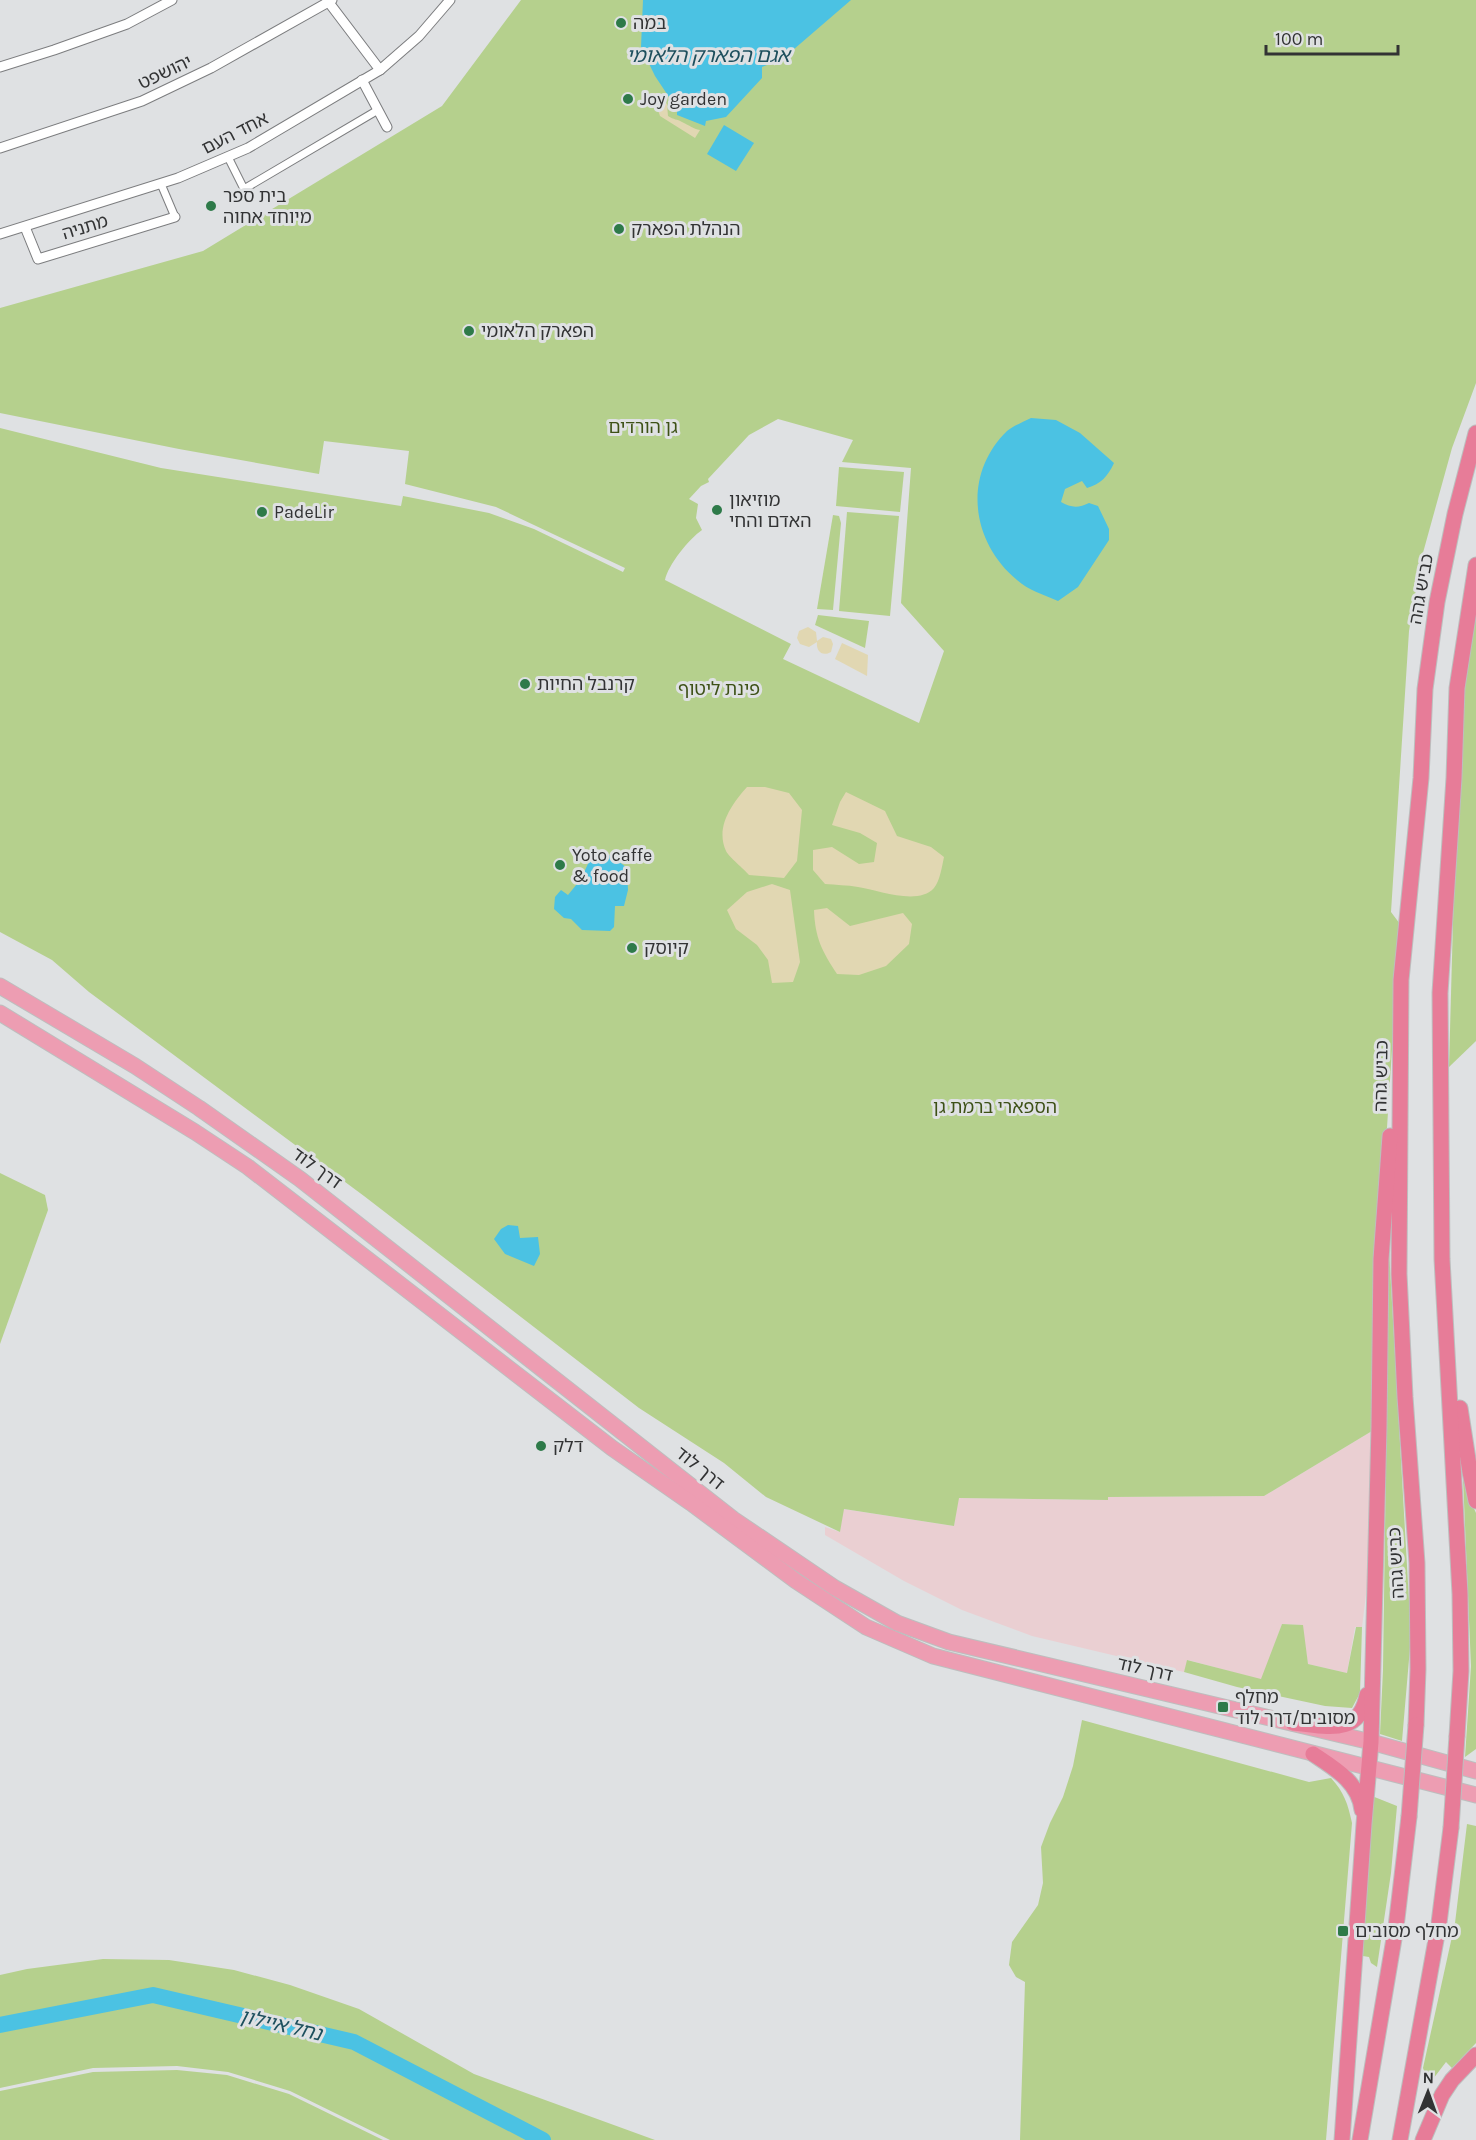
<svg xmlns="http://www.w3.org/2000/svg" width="1476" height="2140" font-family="Karla,'Noto Sans Hebrew',sans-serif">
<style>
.industrial{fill:#eacfd2}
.green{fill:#b5d08d;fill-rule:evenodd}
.sand{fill:#e1d7b2}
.water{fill:#4bc2e3}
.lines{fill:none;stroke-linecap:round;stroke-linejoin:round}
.river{stroke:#4bc2e3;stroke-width:16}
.pedestrian-casing{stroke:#7c7d7f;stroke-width:9}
.minor-casing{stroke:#7c7d7f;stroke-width:11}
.primary-casing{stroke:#bdbebe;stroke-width:17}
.trunk-casing{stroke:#bdbebe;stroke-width:17}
.pedestrian{stroke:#fff;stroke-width:7}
.minor{stroke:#fff;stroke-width:9}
.primary{stroke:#ed9db2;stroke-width:15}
.trunk{stroke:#e77c98;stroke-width:15}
.trunk-bridge-casing{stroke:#bdbebe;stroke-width:17;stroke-linecap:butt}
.trunk-bridge{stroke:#e77c98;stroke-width:15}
.poi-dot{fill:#2e7a49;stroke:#dfe1e3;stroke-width:2}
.labels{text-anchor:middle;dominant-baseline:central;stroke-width:6;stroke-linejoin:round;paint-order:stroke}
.poi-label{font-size:18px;fill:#323334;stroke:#dfe1e3;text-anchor:start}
.street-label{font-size:18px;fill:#323334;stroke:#dfe1e3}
.park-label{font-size:18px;fill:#3d5116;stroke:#dfe1e3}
.water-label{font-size:20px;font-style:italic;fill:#1d4f5d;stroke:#dfe1e3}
</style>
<rect width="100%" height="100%" fill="#dfe1e3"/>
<!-- industrial -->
<path class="industrial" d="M1372,1431L1369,1570L1362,1627H1355L1347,1673L1308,1664L1302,1625L1282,1624L1262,1680L1188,1660L1184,1672L1032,1636L962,1610L904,1581L825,1535V1527L840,1532L843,1509L954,1526L958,1498L1107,1500L1108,1497L1264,1496Z"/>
<!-- green -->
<g class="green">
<path d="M521,0H1476V383L1452,448L1421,560L1409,631L1391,912L1400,924L1385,1159L1372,1431L1264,1496L1108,1497V1500L959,1498L954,1526L844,1509L840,1532L766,1497L724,1463L639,1408L364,1196L89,992L52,960L0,932V428L161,468L401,506L403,496L489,513L534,529L623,572L625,568L496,507L405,484L409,451L324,441L319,474L179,449L0,413V308L203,251L442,106ZM778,419L853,440L842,462L911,468L901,603L944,651L919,723L783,659L791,644L665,580C668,565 689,539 702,530L696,518L698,504L689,499L701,486L709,482L708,479L749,435Z"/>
<path d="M839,467L904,472L900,512L836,506Z"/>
<path d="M847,512L899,516L890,616L839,611Z"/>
<path d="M833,515L839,516L841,523L833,610L817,609Z"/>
<path d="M1476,611V1041L1449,1067L1456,812L1464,669Z"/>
<path d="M818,615L869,621L865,648L815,625Z"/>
<path d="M0,1173L45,1195L48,1210L0,1344Z"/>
<path d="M1389,1250L1411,1636L1402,1741L1380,1734L1383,1670Z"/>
<path d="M1462,1455L1467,1493L1476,1513V1749L1465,1757L1471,1666Z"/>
<path d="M1282,1624L1303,1625L1308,1664L1347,1673L1356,1627H1362L1360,1693L1352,1708L1325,1706L1237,1687L1184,1672L1187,1660L1261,1679Z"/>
<path d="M1082,1720L1309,1782L1331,1778C1344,1792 1348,1804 1352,1823L1326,2140H1020L1025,1982L1016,1977L1009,1965L1012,1942L1038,1905L1043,1883L1041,1847L1050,1823L1063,1797L1073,1766Z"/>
<path d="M1372,1796L1397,1806L1391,1873L1377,1967L1371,1963L1369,1957L1363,1956L1368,1823Z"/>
<path d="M1467,1824L1476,1826V2043L1452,2068L1446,2062L1433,2079H1427L1423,2068L1455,1923Z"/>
<path d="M103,1959L169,1960L234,1970L290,1985L359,2009L474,2074L655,2140H390L290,2091L228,2072L177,2066L93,2068L0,2088V1975L27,1969Z"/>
<path d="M177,2070L227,2075L289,2094L383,2140H0V2091L93,2072Z"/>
</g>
<!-- sand -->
<g class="sand">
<path d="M652,93H659L667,104L668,116C674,120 677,119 682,122C689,125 693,129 700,130L695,138L660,116Z"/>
<path d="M808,627L816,632L817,641L823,637L831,639L833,644L831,652C822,657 816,651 817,642L809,647L800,644L797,638L799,631Z"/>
<path d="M842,643L868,655L867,676L835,659Z"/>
<path d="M747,787H765L789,793L802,810L797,861L784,878L749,875C744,869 729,857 726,851C715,827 732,804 747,787Z"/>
<path d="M846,792L885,811L897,836L931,847L944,857C942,866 940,881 934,888C918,906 878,890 858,887C847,885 836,885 825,884L813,870V850L832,847L859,864L874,862L877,843L860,833L832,825L840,802Z"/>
<path d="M772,884L790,890L800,962L793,982L772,983L768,960L757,945L736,929L727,910L747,892Z"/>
<path d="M827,908L850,926L903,913L912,924L909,944L886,966L859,975L837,974C822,951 815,938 814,910Z"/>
</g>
<!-- water -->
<g class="water">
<path d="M643,0H851L786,56H782L777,61L762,67V78L726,117L706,121L705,126L677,115V109L655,76L641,47Z"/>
<path d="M724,125L754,143L736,171L707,154Z"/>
<path d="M1031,418L1056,420L1080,433L1114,463C1108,476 1101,484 1087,488L1082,481L1065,489L1061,502C1071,508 1079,508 1089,503L1098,506L1109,529V540L1078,587L1058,601C1044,595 1028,590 1017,580C971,542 962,475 1007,431C1013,426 1023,422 1031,418Z"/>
<path d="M596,852L612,856L627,868L628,890L624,906H615L614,927L610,931L582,930L571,919L564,918L554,909L555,897L561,890L568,895L581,879L592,855Z"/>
<path d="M508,1225L518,1226L520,1238L538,1237L540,1254L534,1266L505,1254L494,1239L501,1229Z"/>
</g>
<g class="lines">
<!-- river -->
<path class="river" d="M0,2025L153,1995L354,2042L543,2140"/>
<defs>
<g id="pedestrian">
<path d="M228,157L244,189L378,110"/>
<path d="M161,184L175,217"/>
</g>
<g id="minor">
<path d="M327,0L380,70"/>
<path d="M0,67L54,50L127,24L172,0"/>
<path d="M362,80L387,127"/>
<path d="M0,148L142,101L211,68L332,0"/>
<path d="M25,227L38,259L175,217"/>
<path d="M0,234L178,178L248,148L380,70L419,36L450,0"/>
</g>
<g id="primary">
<path d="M0,986L135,1066L199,1108L300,1179L733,1519L835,1588L897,1623L949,1642L1371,1742L1476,1771"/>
<path d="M0,1013L195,1132L248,1167L612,1448L691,1503L796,1581L866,1627L933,1656L1476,1795"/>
</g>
<g id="trunk">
<path d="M1460,1408L1470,1472L1476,1501"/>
<path d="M1293,1723C1326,1726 1359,1737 1367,1695"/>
<path d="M1416,1725L1418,1669L1417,1563L1405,1397L1399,1274L1401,980L1421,778L1425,689L1437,602L1455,514L1476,433"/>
<path d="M1457,1736L1461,1671L1460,1594L1442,1259L1440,993L1454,778L1457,688L1476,565"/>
<path d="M1313,1754C1334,1768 1359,1782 1362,1810"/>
<path d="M1342,2140L1364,1824L1371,1742L1379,1427L1381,1259L1390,1136"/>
<path d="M1360,2140L1396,1927L1409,1817"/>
<path d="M1400,2140L1439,1923L1451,1828"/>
<path d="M1423,2140L1442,2095L1452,2080L1476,2055"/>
</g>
</defs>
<!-- pedestrian casing -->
<use href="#pedestrian" class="pedestrian-casing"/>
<!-- minor casing -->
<use href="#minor" class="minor-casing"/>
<!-- primary casing -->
<use href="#primary" class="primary-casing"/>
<!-- trunk casing -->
<use href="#trunk" class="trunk-casing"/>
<!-- pedestrian -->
<use href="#pedestrian" class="pedestrian"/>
<!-- minor -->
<use href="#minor" class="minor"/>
<!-- primary -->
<use href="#primary" class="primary"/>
<!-- trunk -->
<use href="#trunk" class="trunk"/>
<defs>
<g id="trunk-bridge">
<path d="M1409,1817L1416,1725"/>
<path d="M1451,1828L1457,1736"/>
</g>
</defs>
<!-- trunk-bridge casing -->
<use href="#trunk-bridge" class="trunk-bridge-casing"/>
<!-- trunk-bridge -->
<use href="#trunk-bridge" class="trunk-bridge"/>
</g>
<!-- markers -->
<g class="poi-dot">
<circle cx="621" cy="23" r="6"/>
<circle cx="628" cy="99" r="6"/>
<circle cx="211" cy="206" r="6"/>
<circle cx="619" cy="229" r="6"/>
<circle cx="469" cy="331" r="6"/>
<circle cx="717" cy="510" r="6"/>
<circle cx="262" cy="512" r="6"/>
<circle cx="525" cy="684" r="6"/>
<circle cx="560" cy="865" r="6"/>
<circle cx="632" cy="948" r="6"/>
<circle cx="541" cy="1446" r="6"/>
<rect x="1217" y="1701" width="12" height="12" rx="3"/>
<rect x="1337" y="1925" width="12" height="12" rx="3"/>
</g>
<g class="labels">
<!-- poi labels -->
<g class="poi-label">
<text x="633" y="23">במה</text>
<text x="640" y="99">Joy garden</text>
<text x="223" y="196">בית ספר<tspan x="223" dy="21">מיוחד אחוה</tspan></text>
<text x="631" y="229">הנהלת הפארק</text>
<text x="481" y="331">הפארק הלאומי</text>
<text x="729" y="500">מוזיאון<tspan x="729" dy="21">האדם והחי</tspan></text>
<text x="274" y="512">PadeLir</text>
<text x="537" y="684">קרנבל החיות</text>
<text x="572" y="855">Yoto caffe<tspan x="572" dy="21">&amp; food</tspan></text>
<text x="644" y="948">קיוסק</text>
<text x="553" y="1446">דלק</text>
<text x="1235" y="1697">מחלף<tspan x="1235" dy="21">מסובים/דרך לוד</tspan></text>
<text x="1355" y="1931">מחלף מסובים</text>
</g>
<!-- street labels -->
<g class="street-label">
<text transform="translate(165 72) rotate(-25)">יהושפט</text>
<text transform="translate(235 133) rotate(-27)">אחד העם</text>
<text transform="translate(85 227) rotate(-17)">מתניה</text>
<text transform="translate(1421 589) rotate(-80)">כביש גהה</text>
<text transform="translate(1381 1076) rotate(-89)">כביש גהה</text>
<text transform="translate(317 1168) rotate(36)">דרך לוד</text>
<text transform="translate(700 1468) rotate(39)">דרך לוד</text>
<text transform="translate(1396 1563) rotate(-93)">כביש גהה</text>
<text transform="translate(1145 1669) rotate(13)">דרך לוד</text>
</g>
<!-- park labels -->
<g class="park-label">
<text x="643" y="427">גן הורדים</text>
<text x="719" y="689">פינת ליטוף</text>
<text x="995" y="1107">הספארי ברמת גן</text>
</g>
<!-- water labels -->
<g class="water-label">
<text x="708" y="55">אגם הפארק הלאומי</text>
<text transform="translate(281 2025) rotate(13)">נחל איילון</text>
</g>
</g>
<!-- north arrow -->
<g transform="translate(1428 2092) rotate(1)" stroke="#dfe1e3" stroke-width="4.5" paint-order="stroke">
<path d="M0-4.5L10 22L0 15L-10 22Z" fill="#323334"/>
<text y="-9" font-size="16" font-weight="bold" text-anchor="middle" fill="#323334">N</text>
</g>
<!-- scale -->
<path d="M1266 45v9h132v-9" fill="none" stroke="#323334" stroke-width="3"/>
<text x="1275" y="45" font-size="18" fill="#323334" stroke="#dfe1e3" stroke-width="4.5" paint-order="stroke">100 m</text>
</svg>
